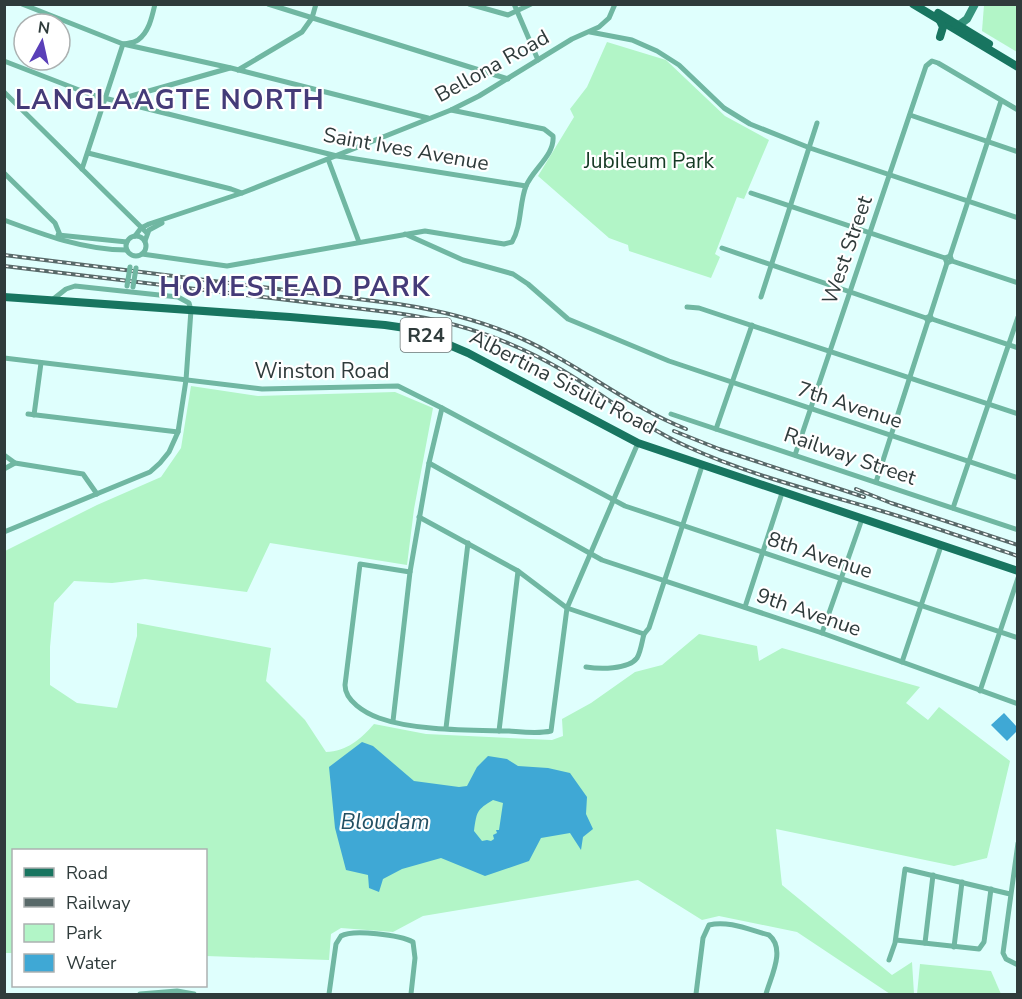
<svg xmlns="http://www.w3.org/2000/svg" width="1022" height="999" font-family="'Nunito Sans',sans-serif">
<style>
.green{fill:#b2f5c7}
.water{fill:#3fa8d5;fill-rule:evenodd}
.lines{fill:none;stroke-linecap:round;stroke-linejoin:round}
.street{stroke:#70b7a2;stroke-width:5}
.secondary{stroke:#34927b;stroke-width:8}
.primary{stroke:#187560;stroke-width:8}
.rail-casing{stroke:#586969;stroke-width:4}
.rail{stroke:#fff;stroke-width:1.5;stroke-dasharray:4.5;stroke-linecap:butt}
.street-bridge{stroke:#70b7a2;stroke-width:5}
.labels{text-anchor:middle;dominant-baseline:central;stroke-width:4.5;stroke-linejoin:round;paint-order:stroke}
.shield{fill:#fff;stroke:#6d7676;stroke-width:1.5}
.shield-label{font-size:20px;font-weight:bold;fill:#2f3b3b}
.street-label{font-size:21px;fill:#2f3b3b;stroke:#fff}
.park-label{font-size:21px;fill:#163a24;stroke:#fff}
.water-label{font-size:22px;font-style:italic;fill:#234f62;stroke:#fff}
.district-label{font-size:27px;font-weight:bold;letter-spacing:1.5px;fill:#443b78;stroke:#fff}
</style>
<rect width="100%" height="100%" fill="#dffffd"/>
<!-- green -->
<g class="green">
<path d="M984,5H1017V52L982,31Z"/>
<path d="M607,42L666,60L725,116L769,140L744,199L737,197L715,254L720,257L711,278L629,251L628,245L609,238L538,176L574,117L570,109L587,87Z"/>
<path d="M191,386L258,396L395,392L433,408L414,509L407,565L270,543L247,592L145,579L112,583L74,581L54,603L50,647V685L77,703L117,708L137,636V623L271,648L266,681L305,720L326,752C346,752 362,738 374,724L426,734L552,740L563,736L562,719L591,703L635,672L662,665L699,634L757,646L759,661L782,648L920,687L906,703L928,720L939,707L1010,761L987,858L954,866L776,829L782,885L892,975L912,962L914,994H890L797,932L719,916L702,920L638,880L423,916L393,932L341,928L331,934L329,960L206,956V850H14L13,953H5V551L97,505L161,477L181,448Z"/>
<path d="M920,964L991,971L1001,994H917Z"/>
</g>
<!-- water -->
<g class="water">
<path d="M1004,713L1017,727V731L1007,741L991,725Z"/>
<path d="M362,742L373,746L414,781L459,787L467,786L477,767L488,756L507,759L518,766L548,768L570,773L587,797L586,814L593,829L583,837L581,850L570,833L541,838L529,861L485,876L441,858L402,869L383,879L379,892L369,888L368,875L346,870L335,828L329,767ZM493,800L503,803L499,830H496L497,833L493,835L494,839L491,841L487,840L482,841L474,831C477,810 477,810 493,800Z"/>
</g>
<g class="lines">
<!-- street -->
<g class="street">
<path d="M22,4L123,44L231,68L428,118"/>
<path d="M268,4L508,79"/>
<path d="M469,4L508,15L531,4"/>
<path d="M514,4L538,60"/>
<path d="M590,32L632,40L657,51L679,65L724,108L750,124L810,148L1018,218"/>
<path d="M4,61L92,95L337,156L526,186"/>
<path d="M238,70L302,32L312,18L316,4"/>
<path d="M4,92L147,233"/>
<path d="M117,100L230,68"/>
<path d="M910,115L1018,152"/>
<path d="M88,153L231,189L242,193"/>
<path d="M328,159L359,242"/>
<path d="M82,169L123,44C128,43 134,43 138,40C149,32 152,17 155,4"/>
<path d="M4,173L55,223L60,235"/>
<path d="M751,193L945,258"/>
<path d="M4,220C44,235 84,250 127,250"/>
<path d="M405,234L463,260L513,274L528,284L568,319L669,361L1018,478"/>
<path d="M58,235L127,242"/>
<path d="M135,236L141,228L149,224L242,193L451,110L479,96L572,39L599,27L609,18L615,4"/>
<circle cx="136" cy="246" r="10"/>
<path d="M145,241L149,230L162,223"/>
<path d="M722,248L926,318"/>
<path d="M142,254L227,266L425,231L504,244L512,242C522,225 519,204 526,186C533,169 555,155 553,136L544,129L451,110"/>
<path d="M950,256L1001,101"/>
<path d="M952,261L947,263L945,258L950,256L952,261L1018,283"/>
<path d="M761,297L817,123"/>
<path d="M687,307L699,308L1018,414"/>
<path d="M930,316L947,263"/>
<path d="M932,319L930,316L926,318L928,321L932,319L1018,348"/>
<path d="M4,358L262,389L398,386L442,408L625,506L1018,638"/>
<path d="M28,414L178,432"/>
<path d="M671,414L1018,530"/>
<path d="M34,415L41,363"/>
<path d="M716,429L752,325"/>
<path d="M4,455L15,463L83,474L97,494"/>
<path d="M795,455L926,66L932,61L938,63L1018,110"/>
<path d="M429,463L602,560L822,633L1018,704"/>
<path d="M4,469L15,463"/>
<path d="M876,482L928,321"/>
<path d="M953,508L1018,317"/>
<path d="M419,517L518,571L567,608L644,634L649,628L702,466"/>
<path d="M4,532L150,472L160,463L169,452L178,432L186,380L191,310L189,303L178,297L75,286L66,289L52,300"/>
<path d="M410,572L360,564L345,685C345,701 365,713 379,718C415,731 470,730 509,731C523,732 538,734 551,731L567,608L638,443"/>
<path d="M745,607L782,493"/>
<path d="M822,633L862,519"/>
<path d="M902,662L941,546"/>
<path d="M586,667C599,669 628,670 637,658C641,651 642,641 644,634"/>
<path d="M980,691L1018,578"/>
<path d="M393,721L410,572L429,463L442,408"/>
<path d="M446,728L468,543"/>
<path d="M499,731L518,571"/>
<path d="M1018,843L1003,953L1006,959L1018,965"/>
<path d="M896,940L979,949L984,942L991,889"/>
<path d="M925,943L933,875"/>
<path d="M954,947L962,882"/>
<path d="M889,960L895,943L905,869L1010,894"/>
<path d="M140,994L177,991L194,994"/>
<path d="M329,994L336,944L341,936C353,929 400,935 413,942L415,958L411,994"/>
<path d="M696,994L703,938L709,925C728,920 750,930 769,935C786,949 771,976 766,994"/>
</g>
<!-- secondary -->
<path class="secondary" d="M955,28L967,19L975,4"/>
<!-- primary -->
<g class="primary">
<path d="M913,4L1018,67"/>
<path d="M938,13L989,44"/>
<path d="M940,21L943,27L940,37"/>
<path d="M4,297L290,317L385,325L412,329L468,353L638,443L1018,571"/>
</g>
<defs>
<g id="rail">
<path d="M4,255L398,304C451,312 503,326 550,353C596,378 638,410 686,429"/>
<path d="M4,266L396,313C455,321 511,340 562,370C604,395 642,426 686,446C744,473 813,491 875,509C923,523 970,540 1018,556"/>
<path d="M674,431L719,449L864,497"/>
<path d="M856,489L891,503L1018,545"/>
</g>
</defs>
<!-- rail casing -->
<use href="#rail" class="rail-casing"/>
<!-- rail -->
<use href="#rail" class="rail"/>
<!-- street-bridge -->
<g class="street-bridge">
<path d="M127,286L130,267"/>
<path d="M133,287L136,268"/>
</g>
</g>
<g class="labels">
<!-- shield labels -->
<rect class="shield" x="400.5" y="318" width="51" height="34" rx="4.5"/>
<g class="shield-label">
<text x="426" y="335">R24</text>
</g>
<!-- street labels -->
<g class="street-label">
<text transform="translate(492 66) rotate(-29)">Bellona Road</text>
<text transform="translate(406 149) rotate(10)">Saint Ives Avenue</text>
<text transform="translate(847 250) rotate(-71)">West Street</text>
<text x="322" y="371">Winston Road</text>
<text transform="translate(563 382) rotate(27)">Albertina Sisulu Road</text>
<text transform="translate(850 405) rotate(18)">7th Avenue</text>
<text transform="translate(850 456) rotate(19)">Railway Street</text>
<text transform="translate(820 555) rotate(18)">8th Avenue</text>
<text transform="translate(809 612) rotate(19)">9th Avenue</text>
</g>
<!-- park labels -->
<g class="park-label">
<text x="649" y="161">Jubileum Park</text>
</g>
<!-- water labels -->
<g class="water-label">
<text x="385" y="822">Bloudam</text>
</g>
<!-- district labels -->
<g class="district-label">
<text x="170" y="100">LANGLAAGTE NORTH</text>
<text x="295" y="287">HOMESTEAD PARK</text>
</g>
</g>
<!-- border -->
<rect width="1022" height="999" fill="none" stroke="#2f3b3b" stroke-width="12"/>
<!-- legend -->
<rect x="12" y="849" width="195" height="138" fill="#ffffff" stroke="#acb1b1" stroke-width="1.5"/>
<rect x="24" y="868" width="30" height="9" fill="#187560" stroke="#acb1b1" stroke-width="1.5"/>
<text x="66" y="879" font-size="18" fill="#2f3b3b">Road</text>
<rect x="24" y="898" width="30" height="9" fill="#586969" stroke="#acb1b1" stroke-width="1.5"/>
<text x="66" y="909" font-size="18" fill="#2f3b3b">Railway</text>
<rect x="24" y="924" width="30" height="18" fill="#b2f5c7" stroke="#acb1b1" stroke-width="1.5"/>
<text x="66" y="939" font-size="18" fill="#2f3b3b">Park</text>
<rect x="24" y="954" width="30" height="18" fill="#3fa8d5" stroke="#acb1b1" stroke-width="1.5"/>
<text x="66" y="969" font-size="18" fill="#2f3b3b">Water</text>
<!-- north arrow -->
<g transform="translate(42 42) rotate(8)"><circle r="28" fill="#ffffff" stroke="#acb1b1" stroke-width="1.5"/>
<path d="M0-4.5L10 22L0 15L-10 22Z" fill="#5a3fb8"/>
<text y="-9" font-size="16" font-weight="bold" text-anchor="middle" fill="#2f3b3b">N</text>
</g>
</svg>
